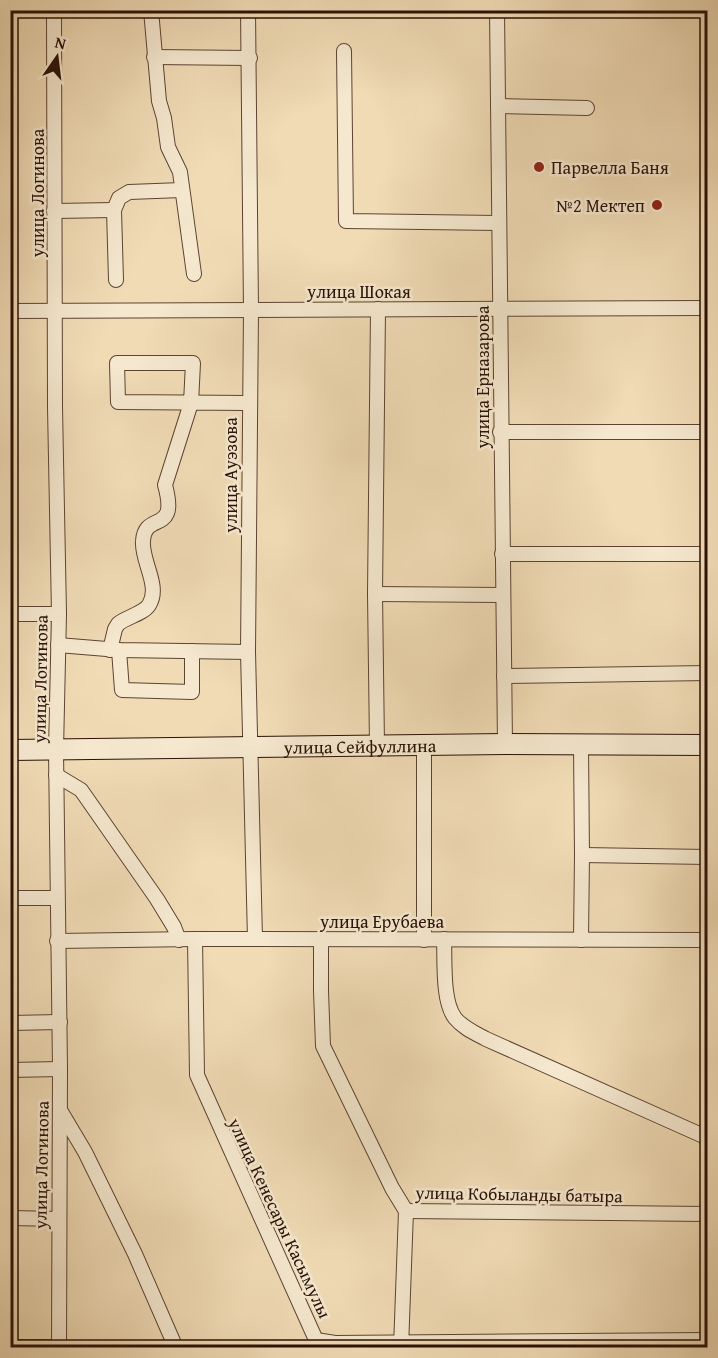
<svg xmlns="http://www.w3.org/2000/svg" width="718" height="1358" font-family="'Gentium Book Plus',serif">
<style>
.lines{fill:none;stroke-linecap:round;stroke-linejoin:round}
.minor-casing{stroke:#5c4432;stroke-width:16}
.secondary-casing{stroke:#2a1106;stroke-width:22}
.minor{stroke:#f5e8cf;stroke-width:14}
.secondary{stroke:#f5e8cf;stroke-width:20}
.poi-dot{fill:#8f2418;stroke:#f5e8cf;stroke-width:2}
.labels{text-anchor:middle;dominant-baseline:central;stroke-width:5;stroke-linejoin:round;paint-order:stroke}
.poi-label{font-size:18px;fill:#2a1106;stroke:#f5e8cf;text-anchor:start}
.street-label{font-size:18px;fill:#2a1106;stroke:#f5e8cf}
</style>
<rect width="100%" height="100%" fill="#f0dbb5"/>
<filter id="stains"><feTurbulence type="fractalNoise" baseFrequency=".00333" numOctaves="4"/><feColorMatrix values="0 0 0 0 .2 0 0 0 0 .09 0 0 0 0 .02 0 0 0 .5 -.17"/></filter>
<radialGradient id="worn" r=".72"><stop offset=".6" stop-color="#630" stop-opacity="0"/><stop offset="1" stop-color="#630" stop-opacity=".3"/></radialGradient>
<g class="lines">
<defs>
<g id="minor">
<path d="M54,10L55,407L59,614L56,750L60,1069L59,1348"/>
<path d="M151,10L159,101L164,118L168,147L180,172L194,274"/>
<path d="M248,10L251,310L248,652L255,939"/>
<path d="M497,10L505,744"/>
<path d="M344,51L346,221L498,223"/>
<path d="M154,57L250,58"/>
<path d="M498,106L587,108"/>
<path d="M54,211L114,210"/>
<path d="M116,280L114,210L119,198L129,192L182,190"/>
<path d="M10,311L708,308"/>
<path d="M500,432H708"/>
<path d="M502,554H708"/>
<path d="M375,594L502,595"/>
<path d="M10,614H59"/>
<path d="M58,645L119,650L248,652"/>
<path d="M110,650L115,629L118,624C126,617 143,614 149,605C161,586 141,561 143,541C145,510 179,536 165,485L191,403L193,363H117L118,402L248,403"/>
<path d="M119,650L122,690L192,692V651"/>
<path d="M504,676L708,673"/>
<path d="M377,745L375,594L378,309"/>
<path d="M581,745L582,855L581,940"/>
<path d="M56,775L81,790L88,800L157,899L174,927L179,940"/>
<path d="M582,855L708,857"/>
<path d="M10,898H57"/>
<path d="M195,939L197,1075L316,1340L335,1343L708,1340"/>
<path d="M444,939C445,961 442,1001 455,1018C463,1028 475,1033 486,1039L708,1138"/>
<path d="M321,940V991L323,1046L392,1188L406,1211"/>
<path d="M424,940V745"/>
<path d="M57,941L195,939L708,940"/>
<path d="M10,1023L60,1022"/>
<path d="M10,1070L60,1069"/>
<path d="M60,1110L85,1152L135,1254L176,1348"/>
<path d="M406,1211L708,1214"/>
<path d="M10,1218L59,1219"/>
<path d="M10,1347H59"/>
<path d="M401,1348L406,1211"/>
</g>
<g id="secondary">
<path id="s1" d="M10,750L505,744L708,745"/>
</g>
</defs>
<!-- minor casing -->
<use href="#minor" class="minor-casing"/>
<!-- secondary casing -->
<use href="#secondary" class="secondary-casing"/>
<!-- minor -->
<use href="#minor" class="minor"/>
<!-- secondary -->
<use href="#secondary" class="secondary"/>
</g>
<!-- markers -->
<g class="poi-dot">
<circle cx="539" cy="167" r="6"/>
<circle cx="657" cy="205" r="6"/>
</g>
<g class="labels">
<!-- poi labels -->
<g class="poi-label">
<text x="551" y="167">Парвелла Баня</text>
<text x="645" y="205" text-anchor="end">№2 Мектеп</text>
</g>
<!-- street labels -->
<g class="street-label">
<text transform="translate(37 193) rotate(-90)">улица Логинова</text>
<text x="359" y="291">улица Шокая</text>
<text transform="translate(482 377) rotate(-90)">улица Ерназарова</text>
<text transform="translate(230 475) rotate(-90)">улица Ауэзова</text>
<text transform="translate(40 679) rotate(-89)">улица Логинова</text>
<text stroke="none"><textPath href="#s1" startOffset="350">улица Сейфуллина</textPath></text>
<text x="382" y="921">улица Ерубаева</text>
<text transform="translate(41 1165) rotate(-89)">улица Логинова</text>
<text transform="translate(519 1194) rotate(1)">улица Кобыланды батыра</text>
<text transform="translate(280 1218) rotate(65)">улица Кенесары Касымулы</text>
</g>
</g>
<!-- margin -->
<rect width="718" height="1358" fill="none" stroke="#f0dbb5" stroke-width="36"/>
<rect x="12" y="12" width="694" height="1334" fill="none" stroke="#2a1106" stroke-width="3"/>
<rect x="18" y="18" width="682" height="1322" fill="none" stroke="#2a1106" stroke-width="1.5"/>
<!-- north arrow -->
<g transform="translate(57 57) rotate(14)" stroke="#f5e8cf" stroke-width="4.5" paint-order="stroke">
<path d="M0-4.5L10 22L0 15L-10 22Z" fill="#2a1106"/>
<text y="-9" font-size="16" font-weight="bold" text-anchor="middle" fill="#2a1106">N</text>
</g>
<rect width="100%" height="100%" filter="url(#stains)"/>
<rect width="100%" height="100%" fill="url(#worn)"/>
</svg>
